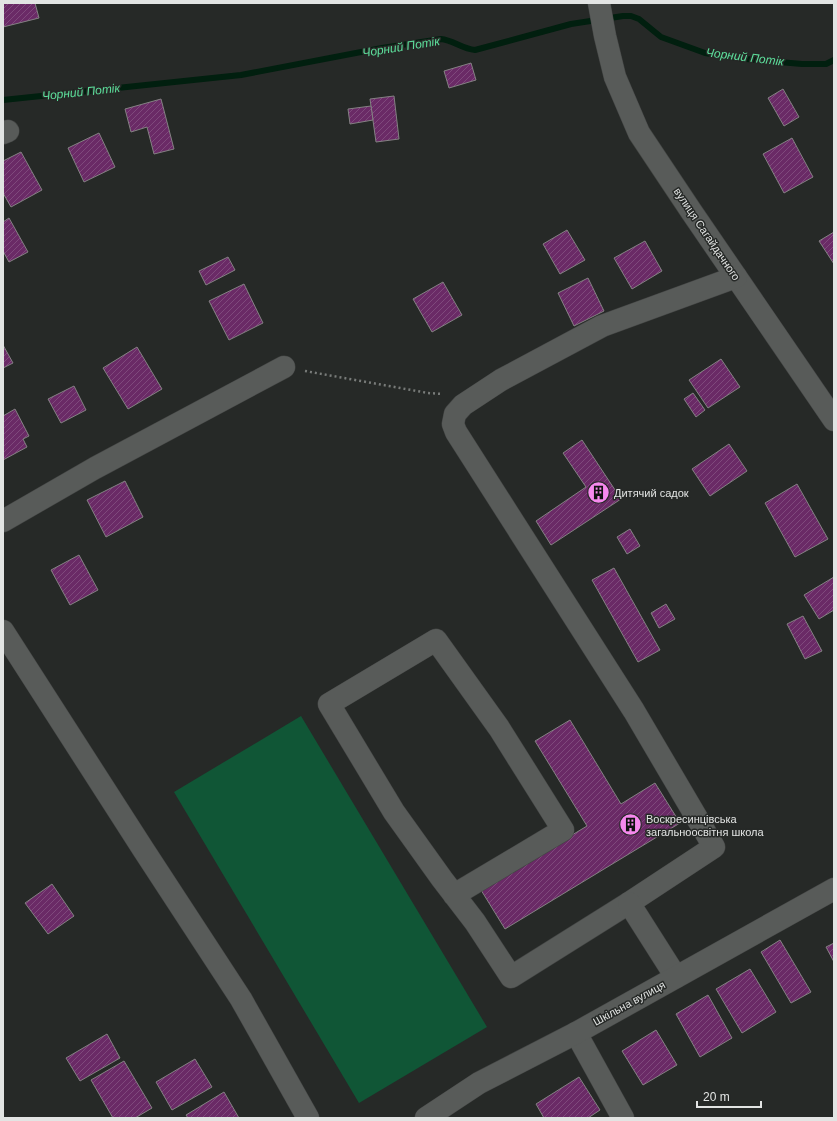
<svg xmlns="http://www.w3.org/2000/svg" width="837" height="1121" font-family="Helvetica,sans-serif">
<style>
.pitch{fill:#105636}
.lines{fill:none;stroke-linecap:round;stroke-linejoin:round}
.stream{stroke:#011f0f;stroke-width:6}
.building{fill:url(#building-hatch);stroke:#848183}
.minor-casing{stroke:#424443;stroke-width:23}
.path{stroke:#787b79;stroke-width:2.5;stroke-dasharray:2 3;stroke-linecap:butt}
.minor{stroke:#585b59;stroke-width:22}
.labels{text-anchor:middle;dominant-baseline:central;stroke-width:3;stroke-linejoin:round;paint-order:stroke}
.street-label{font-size:11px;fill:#e2e4e3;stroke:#262927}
.poi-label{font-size:11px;fill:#e2e4e3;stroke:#262927;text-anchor:start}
.water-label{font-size:12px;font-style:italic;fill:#5de09c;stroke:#262927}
</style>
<defs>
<pattern id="building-hatch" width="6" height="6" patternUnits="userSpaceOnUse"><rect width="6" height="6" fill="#6a2a66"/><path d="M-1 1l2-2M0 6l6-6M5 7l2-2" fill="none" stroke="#7f497c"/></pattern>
</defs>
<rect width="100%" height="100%" fill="#262927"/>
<!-- pitch -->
<path class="pitch" d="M301,716L487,1027L359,1103L174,792Z"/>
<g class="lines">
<!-- stream -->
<path class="stream" d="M3,100L241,75L382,48L441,39C453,40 462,49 475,50L571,24L623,16H631L639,19L661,37L705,53L746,59L802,64H826L834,60"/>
</g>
<!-- building -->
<g class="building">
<path d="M3,3H35L39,18L3,27Z"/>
<path d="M471,63L476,80L449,88L444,71Z"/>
<path d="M783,89L799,117L784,126L768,98Z"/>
<path d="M394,96L399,139L376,142L370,99Z"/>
<path d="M161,99L174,149L154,154L147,127L131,132L125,109Z"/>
<path d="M371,106L373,120L350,124L348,109Z"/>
<path d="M99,133L115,167L84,182L68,148Z"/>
<path d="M792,138L813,177L784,193L763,154Z"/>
<path d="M21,152L42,190L11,207L3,193V161Z"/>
<path d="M9,218L28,252L9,262L3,251V222Z"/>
<path d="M567,230L585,260L560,274L543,244Z"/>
<path d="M834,232V264L819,241Z"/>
<path d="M645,241L662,271L632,289L614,258Z"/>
<path d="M228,257L235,270L206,285L199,271Z"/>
<path d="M588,278L604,311L574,326L558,293Z"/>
<path d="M443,282L462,315L432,332L413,299Z"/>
<path d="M244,284L263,323L229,340L209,301Z"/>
<path d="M3,345L13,363L3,368Z"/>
<path d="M137,347L162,389L128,409L103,368Z"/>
<path d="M721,359L740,387L708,408L689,380Z"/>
<path d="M74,386L86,410L61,423L48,399Z"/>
<path d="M693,393L705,410L696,417L684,399Z"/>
<path d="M15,409L29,436L23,439L27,447L3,460V416Z"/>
<path d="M582,440L621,499L551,545L536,521L586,487L563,453Z"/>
<path d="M729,444L747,471L710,496L692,469Z"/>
<path d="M125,481L143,517L106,537L87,500Z"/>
<path d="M797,484L828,539L795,557L765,503Z"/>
<path d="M630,529L640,546L627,554L617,537Z"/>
<path d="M79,555L98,590L70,605L51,570Z"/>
<path d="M614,568L660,650L638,662L592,580Z"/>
<path d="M834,577V610L819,619L804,595Z"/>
<path d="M666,604L675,619L659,628L651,613Z"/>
<path d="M803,616L822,651L805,659L787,624Z"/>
<path d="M570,720L621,804L655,783L680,823L505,929L481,890L587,826L535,741Z"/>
<path d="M52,884L74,916L48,934L25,903Z"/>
<path d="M780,940L811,992L791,1003L761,952Z"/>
<path d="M834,943V962L826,947Z"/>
<path d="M750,969L776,1012L742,1033L716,989Z"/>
<path d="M708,995L732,1038L700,1057L676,1014Z"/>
<path d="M656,1030L677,1065L643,1085L622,1051Z"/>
<path d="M107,1034L120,1058L80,1081L66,1058Z"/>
<path d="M195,1059L212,1087L172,1110L156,1082Z"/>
<path d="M124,1061L152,1108L135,1118H113L91,1080Z"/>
<path d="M579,1077L600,1110L588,1118H544L536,1104Z"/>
<path d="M224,1092L239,1118H188L186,1115Z"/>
</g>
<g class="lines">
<defs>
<g id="minor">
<path d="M599,3L605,36L615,77L639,133L691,211L834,420"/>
<path d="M3,133L8,131"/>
<path d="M3,521L95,468L284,367"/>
<path d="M3,631L143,849L241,999L308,1118"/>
<path d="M454,895L563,830L499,728L436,640L329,704L394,812L442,879L475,922L511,977L629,903L714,847L634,711L456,432L453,424L455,414L463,405L501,380L602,326L736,277"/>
<path d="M629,903L676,977"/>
<path d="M576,1033L623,1118"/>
<path d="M426,1118L479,1083L576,1033L834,889"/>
</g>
</defs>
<!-- minor casing -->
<use href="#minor" class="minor-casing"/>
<!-- path -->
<path class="path" d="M305,371L428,393L443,394"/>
<!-- minor -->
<use href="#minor" class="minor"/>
</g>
<!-- icons -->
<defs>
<symbol id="building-disc" viewBox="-11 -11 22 22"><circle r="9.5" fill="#f689ee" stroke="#262927"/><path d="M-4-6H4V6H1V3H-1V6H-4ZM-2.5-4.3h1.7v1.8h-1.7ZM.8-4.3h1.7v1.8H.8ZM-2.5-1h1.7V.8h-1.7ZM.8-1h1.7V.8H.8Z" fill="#111"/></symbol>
</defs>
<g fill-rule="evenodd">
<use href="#building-disc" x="586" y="480" width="25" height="25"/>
<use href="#building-disc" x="618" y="812" width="25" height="25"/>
</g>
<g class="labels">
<!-- street labels -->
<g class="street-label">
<text transform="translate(707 234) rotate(56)">вулиця Сагайдачного</text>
<text transform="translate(629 1003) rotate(-29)">Шкільна вулиця</text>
</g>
<!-- poi labels -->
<g class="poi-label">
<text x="614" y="493">Дитячий садок</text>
<text x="646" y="819">Воскресинцівська<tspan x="646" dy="13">загальноосвітня школа</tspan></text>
</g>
<!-- water labels -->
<g class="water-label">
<text transform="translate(401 47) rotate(-9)">Чорний Потік</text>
<text transform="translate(745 57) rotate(7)">Чорний Потік</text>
<text transform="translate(81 92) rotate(-6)">Чорний Потік</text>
</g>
</g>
<!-- border -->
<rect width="837" height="1121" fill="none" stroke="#e2e4e3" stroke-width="8"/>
<!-- scale -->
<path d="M697 1101v6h64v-6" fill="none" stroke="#e2e4e3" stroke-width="2"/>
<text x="703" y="1101" font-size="12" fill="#e2e4e3" stroke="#262927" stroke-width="3" paint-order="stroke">20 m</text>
</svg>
